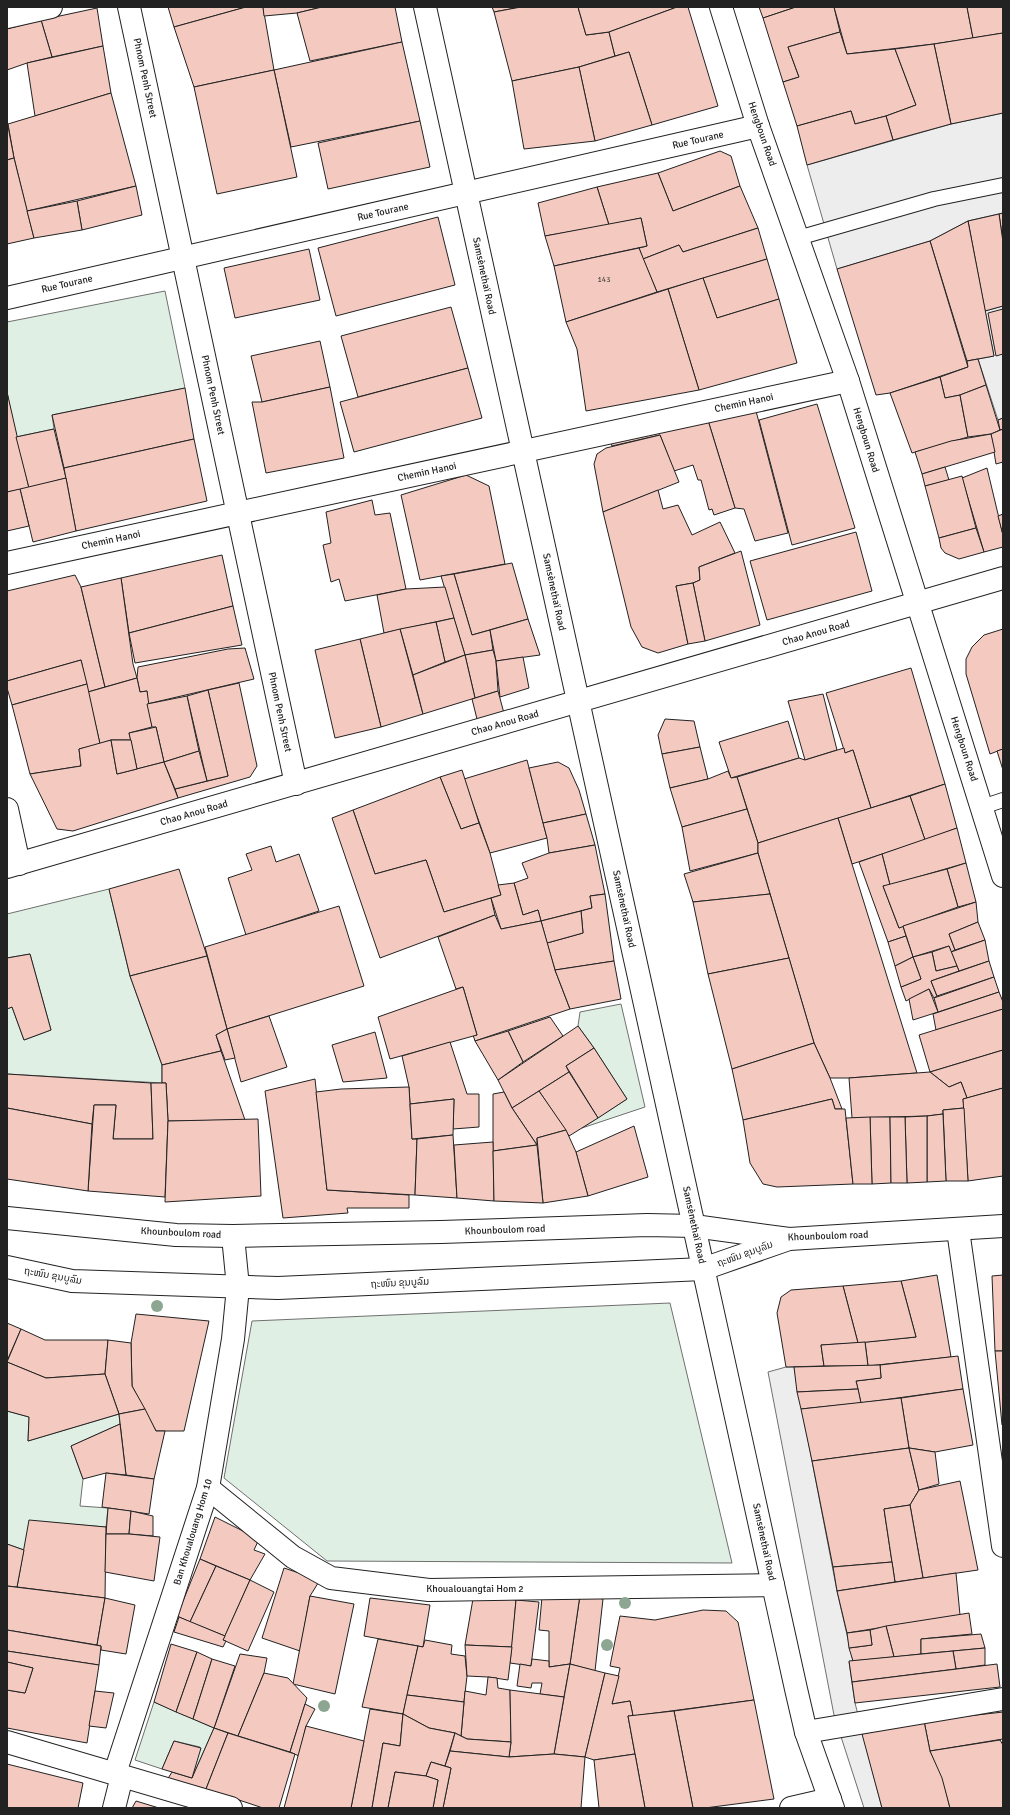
<svg xmlns="http://www.w3.org/2000/svg" width="1010" height="1815" font-family="Signika,'Noto Sans Lao',sans-serif">
<style>
.green{fill:#e0efe3;stroke:#6f6f6f}
.parking{fill:#ededed;stroke:#6f6f6f}
.building{fill:#f3c9c0;stroke:#222}
.lines{fill:none;stroke-linecap:round;stroke-linejoin:round}
.lane-casing{stroke:#222;stroke-width:16}
.street-casing{stroke:#222;stroke-width:24}
.secondary-casing{stroke:#222;stroke-width:24}
.highway-casing{stroke:#222;stroke-width:24}
.lane{stroke:#fff;stroke-width:14}
.street{stroke:#fff;stroke-width:22}
.secondary{stroke:#fff;stroke-width:22}
.highway{stroke:#fff;stroke-width:22}
.tree{fill:#8da692}
.labels{text-anchor:middle;dominant-baseline:central;stroke-width:3;stroke-linejoin:round;paint-order:stroke}
.number-label{font-size:8px;fill:#564c4a}
.street-label{font-size:10px;fill:#222;stroke:#fff}
</style>
<rect width="100%" height="100%" fill="#fff"/>
<!-- green -->
<g class="green">
<path d="M165,291L185,388L52,415L54,429L16,437L7,392V322Z"/>
<path d="M109,889L130,976L162,1065V1083L7,1074V1009L12,1007L24,1040L51,1030L30,954L7,958V914Z"/>
<path d="M621,1004L645,1107L582,1128L627,1099L594,1048L578,1026L580,1012Z"/>
<path d="M670,1303L732,1563L327,1561L224,1478L252,1321Z"/>
<path d="M7,1411L29,1417L28,1441L119,1414L120,1424L71,1446L83,1479L80,1506L108,1508L106,1527L53,1523L24,1550L7,1544Z"/>
<path d="M154,1702L214,1728L192,1778L200,1747L174,1741L162,1769L135,1760Z"/>
</g>
<!-- parking -->
<g class="parking">
<path d="M1003,113V213L968,221L930,241L837,269L807,165L951,124Z"/>
<path d="M1003,306V418L998,420L978,359L994,356L985,311Z"/>
<path d="M786,1367H794L837,1591L853,1661L849,1662L855,1703L882,1808H864L834,1715L768,1372Z"/>
</g>
<!-- building -->
<g class="building">
<path d="M168,7H246L174,27Z"/>
<path d="M246,7H263L274,70L194,87L174,27Z"/>
<path d="M263,7H322L297,13L264,16Z"/>
<path d="M322,7H395L402,42L310,61L297,13Z"/>
<path d="M492,7H521L494,12Z"/>
<path d="M521,7H578L586,35L609,32L615,56L579,67L512,81L494,12Z"/>
<path d="M578,7H677L609,32L586,35Z"/>
<path d="M677,7H688L718,106L652,125L629,52L615,56L609,32Z"/>
<path d="M759,7H796L763,18Z"/>
<path d="M796,7H834L840,32L788,47L799,77L783,82L763,18Z"/>
<path d="M834,7H967L973,38L934,44L847,54Z"/>
<path d="M967,7H1003V33L973,38Z"/>
<path d="M97,8L103,46L52,57L41,20Z"/>
<path d="M41,20L52,57L27,63L7,70V29Z"/>
<path d="M840,32L847,54L895,49L916,105L886,116L855,124L851,111L797,126L783,82L799,77L788,47Z"/>
<path d="M1003,33V113L951,124L934,44Z"/>
<path d="M402,42L420,121L291,147L274,70Z"/>
<path d="M934,44L951,124L893,140L886,116L916,105L895,49Z"/>
<path d="M103,46L111,93L35,116L27,63Z"/>
<path d="M629,52L652,125L595,141L579,67Z"/>
<path d="M579,67L595,141L524,149L512,81Z"/>
<path d="M274,70L297,177L217,194L194,87Z"/>
<path d="M111,93L136,186L27,211L14,158L8,124Z"/>
<path d="M851,111L855,124L886,116L893,140L807,165L797,126Z"/>
<path d="M7,121L14,158L7,160Z"/>
<path d="M420,121L430,167L328,189L318,143Z"/>
<path d="M720,151L731,156L740,186L673,211L658,173Z"/>
<path d="M14,158L34,238L7,244V160Z"/>
<path d="M658,173L673,211L740,186L758,228L683,252L679,245L643,259L639,248L647,246L641,218L609,225L597,187Z"/>
<path d="M136,186L142,215L82,230L77,201Z"/>
<path d="M597,187L609,225L545,236L538,203Z"/>
<path d="M77,201L82,230L34,238L27,211Z"/>
<path d="M1003,213V242L999,214Z"/>
<path d="M999,214L1003,242V306L985,311L968,221Z"/>
<path d="M438,217L455,285L336,316L318,248Z"/>
<path d="M641,218L647,246L554,266L545,236Z"/>
<path d="M968,221L994,356L967,361L930,241Z"/>
<path d="M758,228L767,259L657,292L643,259L679,245L683,252Z"/>
<path d="M930,241L968,367L890,393L876,395L837,269Z"/>
<path d="M639,248L657,292L566,322L554,266Z"/>
<path d="M309,249L320,300L235,318L224,268Z"/>
<path d="M767,259L779,299L717,318L703,278Z"/>
<path d="M703,278L717,318L779,299L797,363L699,390L668,289Z"/>
<path d="M668,289L699,390L586,411L577,349L566,322Z"/>
<path d="M451,307L468,368L358,397L341,336Z"/>
<path d="M1003,309V354L996,356L988,313Z"/>
<path d="M320,341L330,387L262,402L251,356Z"/>
<path d="M978,359L986,385L960,395L945,398L940,377L968,367L967,361Z"/>
<path d="M468,368L482,418L354,452L340,402Z"/>
<path d="M940,377L945,398L960,395L968,437L912,453L890,393Z"/>
<path d="M986,385L1000,430L991,434L968,437L960,395Z"/>
<path d="M330,387L344,458L266,473L252,402H262Z"/>
<path d="M185,388L194,439L64,468L52,415Z"/>
<path d="M7,392L29,488L7,492Z"/>
<path d="M817,404L855,528L792,545L759,420Z"/>
<path d="M756,411L788,533L755,541L744,509L735,508L707,417Z"/>
<path d="M707,417L735,508L714,515L712,509L709,510L701,480H698L693,465L674,471L660,435L612,446L610,441Z"/>
<path d="M1003,418V429L1000,430L998,420Z"/>
<path d="M54,429L66,478L29,488L16,437Z"/>
<path d="M1003,429V462L996,464L991,434Z"/>
<path d="M991,434L995,452L922,474L915,452L951,441Z"/>
<path d="M660,435L679,482L603,512L594,464L597,454L606,448Z"/>
<path d="M194,439L207,501L76,531L64,468Z"/>
<path d="M945,467L949,480L925,486L922,474Z"/>
<path d="M987,468L1003,535V547L984,552L962,478Z"/>
<path d="M466,475L489,486L505,564L420,580L401,495Z"/>
<path d="M962,476L976,528L939,538L925,486Z"/>
<path d="M66,478L76,531L33,542L20,489Z"/>
<path d="M20,489L29,526L7,531V492Z"/>
<path d="M658,490L663,509L678,505L692,535L720,522L735,553L699,567L700,580L693,583L676,586L688,644L658,653L642,647L631,627L603,512Z"/>
<path d="M372,500L375,515L390,513L406,589L345,601L339,579L331,582L323,545L331,543L326,512Z"/>
<path d="M1003,514V535L998,516Z"/>
<path d="M976,528L984,552L959,559L945,553L941,548L939,538Z"/>
<path d="M856,532L872,591L767,620L750,561Z"/>
<path d="M741,551L760,625L705,641L693,583L700,580L699,567Z"/>
<path d="M222,555L233,606L129,633L121,578Z"/>
<path d="M512,563L528,619L472,635L454,574Z"/>
<path d="M454,574L472,635L490,630L493,650L465,655L441,576Z"/>
<path d="M75,575L81,587L105,687L88,692L81,660L7,681V591Z"/>
<path d="M121,578L133,664L137,678L105,687L81,587Z"/>
<path d="M693,583L705,641L688,644L676,586Z"/>
<path d="M445,587L454,618L384,633L377,595L406,589Z"/>
<path d="M233,606L242,645L135,663L129,633Z"/>
<path d="M454,618L465,655L445,662L436,622Z"/>
<path d="M528,619L540,655L496,661L490,630Z"/>
<path d="M436,622L445,662L413,675L400,629Z"/>
<path d="M400,629L423,714L381,727L360,639Z"/>
<path d="M1003,629V749L990,754L966,674V659L972,647L984,635Z"/>
<path d="M360,639L381,727L335,738L315,650Z"/>
<path d="M245,648L254,679L147,704V691L140,692L137,678L138,667L228,649Z"/>
<path d="M493,650L496,661L498,691L475,698L465,655Z"/>
<path d="M465,655L475,698L423,714L413,675Z"/>
<path d="M523,657L529,688L500,697L496,661Z"/>
<path d="M81,660L87,684L12,705L7,688V681Z"/>
<path d="M911,668L945,784L871,808L853,750L845,753L826,693Z"/>
<path d="M137,678L140,692L147,691L152,727L129,733L131,740H111L100,744L88,692Z"/>
<path d="M239,683L257,766L250,777L178,798L175,789L228,776L208,690Z"/>
<path d="M87,684L100,744L79,749L81,766L30,774L12,705Z"/>
<path d="M208,690L228,776L207,781L187,696Z"/>
<path d="M498,691L505,717L478,723L472,699Z"/>
<path d="M823,694L837,750L805,760L788,701Z"/>
<path d="M187,696L199,751L164,762L156,727H152L147,704Z"/>
<path d="M665,719L694,721L700,747L662,754L658,735Z"/>
<path d="M788,721L799,758L731,778L719,742Z"/>
<path d="M156,727L164,762L137,769L129,733Z"/>
<path d="M111,740L117,774L164,762L178,798L73,831L57,829L30,774L81,766L79,749Z"/>
<path d="M111,740H131L137,769L117,774Z"/>
<path d="M700,747L708,779L670,788L662,754Z"/>
<path d="M844,748L845,753L853,750L871,808L758,843L737,777L799,758L805,760Z"/>
<path d="M1003,749V770L997,751Z"/>
<path d="M199,751L207,781L175,789L164,762Z"/>
<path d="M527,760L547,838L490,853L464,779Z"/>
<path d="M558,762L569,768L579,790L586,814L543,823L529,768Z"/>
<path d="M462,770L479,823L461,829L440,777Z"/>
<path d="M728,771L731,778L737,777L747,809L682,827L670,788L708,779Z"/>
<path d="M440,777L461,829L479,823L490,853L501,895L444,912L426,860L375,874L353,810Z"/>
<path d="M945,784L957,828L925,840L910,796Z"/>
<path d="M910,796L925,840L852,864L838,818Z"/>
<path d="M747,809L758,843V853L690,871L682,827Z"/>
<path d="M353,810L375,874L426,860L444,912L491,898L495,915L380,958L332,818Z"/>
<path d="M586,814L595,845L549,853L547,838L543,823Z"/>
<path d="M838,818L852,864L917,1073L849,1078H830L814,1043L758,853V843Z"/>
<path d="M957,828L966,863L890,885L882,854Z"/>
<path d="M595,845L605,894L590,896L592,908L541,921L538,910L523,915L514,883L528,878L522,863L549,853Z"/>
<path d="M271,846L276,862L299,854L319,911L246,935L228,878L252,870L246,854Z"/>
<path d="M758,853L770,894L693,902L684,874Z"/>
<path d="M882,854L890,885L883,886L899,928L903,926L906,936L888,942L859,862Z"/>
<path d="M966,863L976,902L958,907L947,869Z"/>
<path d="M179,869L207,956L130,976L109,889Z"/>
<path d="M947,869L958,907L899,928L883,886Z"/>
<path d="M514,883L523,915L538,910L541,921L501,929L491,898L501,895L498,885Z"/>
<path d="M605,894L614,961L555,970L547,943L583,933L581,911L592,908L590,896Z"/>
<path d="M770,894L789,958L708,974L693,902Z"/>
<path d="M976,902L978,922L949,934L955,950L951,952L949,946L913,957L903,926Z"/>
<path d="M339,906L364,986L227,1029L205,947Z"/>
<path d="M581,911L583,933L547,943L541,921Z"/>
<path d="M495,915L501,929L541,921L555,970L570,1009L475,1041L473,1035H477L463,987L456,989L438,937Z"/>
<path d="M978,922L985,940L955,950L949,934Z"/>
<path d="M906,936L913,957L895,966L888,942Z"/>
<path d="M985,940L989,961L959,971L951,952Z"/>
<path d="M949,946L957,966L936,971L932,952Z"/>
<path d="M932,952L936,971L957,966L959,971L931,981L937,996L934,998L929,989L906,1001L901,987L921,979L913,957Z"/>
<path d="M30,954L51,1030L24,1040L12,1007L7,1009V958Z"/>
<path d="M207,956L227,1029L216,1035L221,1051L162,1065L130,976Z"/>
<path d="M913,957L921,979L901,987L895,966Z"/>
<path d="M789,958L814,1043L732,1069L708,974Z"/>
<path d="M614,961L621,999L570,1009L555,970Z"/>
<path d="M989,961L994,977L937,996L931,981Z"/>
<path d="M994,977L999,992L938,1012L934,998Z"/>
<path d="M463,987L477,1035L390,1059L378,1017Z"/>
<path d="M929,989L938,1012L913,1020L909,999Z"/>
<path d="M999,992L1003,1002V1009L936,1030L933,1014Z"/>
<path d="M1003,1009V1050L930,1072L919,1035Z"/>
<path d="M269,1016L287,1067L241,1082L227,1029Z"/>
<path d="M550,1017L563,1036L523,1062L508,1031Z"/>
<path d="M578,1026L594,1048L566,1066L569,1072L512,1108L498,1080Z"/>
<path d="M227,1029L235,1058L225,1060L216,1035Z"/>
<path d="M508,1031L523,1062L498,1080L475,1041Z"/>
<path d="M375,1032L387,1078L343,1082L332,1045Z"/>
<path d="M450,1042L467,1094H479V1127L453,1129L454,1099L410,1104L409,1087L402,1056Z"/>
<path d="M814,1043L830,1078L842,1109H835L832,1099L743,1120L732,1069Z"/>
<path d="M594,1048L627,1099L598,1118L566,1066Z"/>
<path d="M1003,1050V1088L967,1098L961,1082L949,1087L930,1072Z"/>
<path d="M221,1051L245,1120L168,1121L166,1083H162V1065Z"/>
<path d="M569,1072L598,1118L569,1136L539,1091Z"/>
<path d="M930,1072L949,1087L961,1082L967,1098L963,1099L964,1108L943,1110V1114L927,1116L852,1118L849,1078Z"/>
<path d="M7,1074L151,1083L153,1139H113L116,1105H94L92,1124L7,1108Z"/>
<path d="M315,1079L327,1190L409,1195V1208H347L348,1213L283,1218L265,1091Z"/>
<path d="M151,1083H166L168,1121L165,1197L88,1191L94,1105H116L113,1139H153Z"/>
<path d="M409,1087L412,1139H417L415,1195L327,1190L316,1092L341,1089Z"/>
<path d="M1003,1088V1176L968,1181L963,1099Z"/>
<path d="M539,1091L566,1130L537,1138V1145L512,1108Z"/>
<path d="M504,1092L512,1108L537,1145L493,1151V1094Z"/>
<path d="M454,1099L453,1135L412,1139L410,1104Z"/>
<path d="M832,1099L835,1109H845L853,1184L777,1187L763,1184L750,1163L743,1120Z"/>
<path d="M7,1108L92,1124L88,1191L7,1179Z"/>
<path d="M964,1108L968,1181H946L943,1110Z"/>
<path d="M943,1114L946,1181L927,1182V1116Z"/>
<path d="M927,1116V1182L907,1183L905,1117Z"/>
<path d="M870,1117H890L891,1183L872,1184Z"/>
<path d="M870,1117L872,1184H853L846,1118Z"/>
<path d="M890,1117H905L907,1183H891Z"/>
<path d="M258,1119L261,1196L165,1202L168,1121Z"/>
<path d="M634,1126L648,1177L588,1196L576,1152Z"/>
<path d="M566,1130L576,1152L588,1196L543,1203L537,1138Z"/>
<path d="M453,1135L457,1198L415,1195L417,1139Z"/>
<path d="M493,1142L494,1201L457,1198L454,1145Z"/>
<path d="M537,1145L543,1203L494,1201L493,1151Z"/>
<path d="M937,1275L951,1357L868,1366L865,1342L916,1337L901,1281Z"/>
<path d="M1003,1275V1351H995L992,1276Z"/>
<path d="M901,1281L916,1337L858,1343L843,1286Z"/>
<path d="M843,1286L858,1343L821,1345L824,1366L786,1367L777,1313L781,1297L791,1290Z"/>
<path d="M136,1314L209,1321L184,1431H156L132,1386L131,1343Z"/>
<path d="M7,1323L21,1329L7,1361Z"/>
<path d="M21,1329L45,1340H108L105,1374L46,1378L7,1362Z"/>
<path d="M108,1340L131,1343L132,1386L145,1409L119,1414L105,1374Z"/>
<path d="M865,1342L868,1366H824L821,1345Z"/>
<path d="M995,1351H1003V1425H1002Z"/>
<path d="M958,1356L963,1389L861,1403L856,1381L881,1378L880,1365Z"/>
<path d="M7,1362L46,1378L105,1374L119,1414L28,1441L29,1417L7,1411Z"/>
<path d="M880,1365L881,1378L856,1381L858,1389L797,1392L794,1367Z"/>
<path d="M858,1389L861,1403L801,1409L797,1392Z"/>
<path d="M963,1389L973,1445L935,1452L909,1448L901,1398Z"/>
<path d="M901,1398L909,1448L812,1461L801,1409Z"/>
<path d="M145,1409L156,1431H165L154,1479L126,1475L119,1414Z"/>
<path d="M120,1424L126,1475L106,1473L83,1479L71,1446Z"/>
<path d="M909,1448L919,1490L910,1505L884,1509L892,1562L833,1567L812,1461Z"/>
<path d="M909,1448L935,1452L939,1484L919,1490Z"/>
<path d="M106,1473L154,1479L149,1514L102,1507Z"/>
<path d="M960,1481L978,1570L923,1578L910,1505L919,1490Z"/>
<path d="M910,1505L923,1578L895,1582L884,1509Z"/>
<path d="M108,1508L131,1511L129,1534H106Z"/>
<path d="M131,1511L153,1516V1536L129,1534Z"/>
<path d="M215,1517L259,1539L254,1550L265,1554L250,1580L200,1559Z"/>
<path d="M29,1520L106,1527L105,1598L17,1587Z"/>
<path d="M106,1534H129L160,1537L154,1581L105,1572Z"/>
<path d="M7,1544L24,1550L17,1587L7,1586Z"/>
<path d="M200,1559L216,1566L190,1622L177,1616Z"/>
<path d="M892,1562L895,1582L837,1591L833,1567Z"/>
<path d="M216,1566L250,1580L225,1636L190,1622Z"/>
<path d="M284,1568L320,1580L310,1596L300,1651L262,1638Z"/>
<path d="M956,1573L960,1615L847,1633L837,1591Z"/>
<path d="M250,1580L274,1592L248,1651L223,1640Z"/>
<path d="M7,1586L105,1598L97,1645L7,1630Z"/>
<path d="M474,1593L516,1600L512,1647L465,1645Z"/>
<path d="M580,1595L603,1599L595,1671L570,1664Z"/>
<path d="M580,1595L570,1664L549,1667V1631L539,1630L542,1597Z"/>
<path d="M310,1596L354,1604L335,1694L293,1684Z"/>
<path d="M105,1598L135,1605L126,1654L101,1650V1646L97,1645Z"/>
<path d="M370,1598L430,1605L423,1647L364,1636Z"/>
<path d="M516,1600L539,1602L531,1666L510,1663Z"/>
<path d="M703,1610L726,1611L738,1622L754,1700L633,1716L630,1701L612,1704L620,1668L610,1666L620,1616L655,1620Z"/>
<path d="M969,1613L972,1634L921,1639V1654L894,1657L886,1626Z"/>
<path d="M179,1617L225,1636L223,1640L226,1641L223,1647L174,1632Z"/>
<path d="M886,1626L894,1657L853,1661L849,1648L872,1645L870,1630Z"/>
<path d="M7,1630L101,1646L99,1665L7,1651Z"/>
<path d="M870,1630L872,1645L849,1648L847,1633Z"/>
<path d="M981,1634L985,1648L921,1654V1639Z"/>
<path d="M378,1639L418,1646L403,1714L362,1707Z"/>
<path d="M425,1640L452,1645L451,1654L465,1656L467,1676L464,1702L407,1695L418,1646L423,1647Z"/>
<path d="M171,1644L197,1652L176,1712L154,1702Z"/>
<path d="M465,1645L512,1647L508,1680L488,1677L467,1676Z"/>
<path d="M985,1648V1665L956,1669L953,1651Z"/>
<path d="M7,1651L99,1665L87,1743L7,1728V1690L25,1693L33,1668L7,1662Z"/>
<path d="M953,1651L956,1669L852,1682L849,1661Z"/>
<path d="M197,1652L212,1659L193,1719L176,1712Z"/>
<path d="M240,1654L267,1658L264,1673L238,1736L214,1728Z"/>
<path d="M212,1659L235,1666L214,1728L193,1719Z"/>
<path d="M532,1659L549,1661V1667L570,1664L564,1697L540,1694L542,1683H532L531,1688L517,1686L520,1664L531,1666Z"/>
<path d="M7,1662L33,1668L25,1693L7,1690Z"/>
<path d="M570,1664L605,1673L585,1757L554,1754Z"/>
<path d="M997,1664L1000,1687L855,1703L852,1682Z"/>
<path d="M264,1673L288,1678L307,1698L290,1752L238,1736Z"/>
<path d="M605,1673L619,1676L612,1704L630,1701L633,1716H628L635,1754L594,1760L585,1757Z"/>
<path d="M488,1677L497,1678L498,1688L510,1690L511,1742L467,1739L461,1736L465,1691L486,1695Z"/>
<path d="M510,1690L564,1697L554,1754L509,1757L511,1742Z"/>
<path d="M95,1691L114,1693L106,1728L89,1726Z"/>
<path d="M407,1695L464,1702L461,1736L455,1733L429,1728L403,1714Z"/>
<path d="M754,1700L774,1799L705,1808H693L674,1711Z"/>
<path d="M305,1704L315,1709L306,1726L299,1756L290,1752Z"/>
<path d="M370,1709L403,1714L400,1746L383,1743L372,1808H351Z"/>
<path d="M674,1711L693,1808H645L628,1716Z"/>
<path d="M1003,1712V1739L930,1751L924,1721Z"/>
<path d="M403,1714L429,1728L455,1733L445,1766L431,1762L426,1776L395,1772L388,1808H372L383,1743L400,1746Z"/>
<path d="M924,1721L930,1751L942,1775L950,1808H882L862,1734Z"/>
<path d="M306,1726L364,1741L351,1808H284Z"/>
<path d="M214,1728L228,1733L206,1789L167,1780L172,1772L192,1778Z"/>
<path d="M228,1733L295,1754L279,1808H263L206,1789Z"/>
<path d="M455,1733L467,1739L511,1742L509,1757L450,1751Z"/>
<path d="M1000,1740L1003,1745V1808H950L942,1778L930,1751Z"/>
<path d="M174,1741L201,1748L192,1778L162,1769Z"/>
<path d="M450,1751L509,1757L554,1754L585,1757L581,1808H443L451,1768L445,1766Z"/>
<path d="M635,1754L645,1808H599L594,1760Z"/>
<path d="M431,1762L451,1768L443,1808H433L438,1780L426,1776Z"/>
<path d="M7,1764L83,1783L78,1808H7Z"/>
<path d="M395,1772L426,1776L438,1780L433,1808H388Z"/>
<path d="M136,1801L159,1808H132Z"/>
</g>
<g class="lines">
<defs>
<g id="lane">
<path d="M798,238L934,199L1003,185"/>
<path d="M982,807L1003,800"/>
</g>
<g id="street">
<path d="M129,7L296,784"/>
<path d="M721,7L758,126L848,381L1003,876"/>
<path d="M7,17L51,7"/>
<path d="M7,298L758,126"/>
<path d="M7,563L848,381"/>
<path d="M7,809L19,864"/>
<path d="M7,867L1003,578"/>
<path d="M958,1230L1003,1546"/>
<path d="M208,1488L293,1557L331,1578L429,1590L773,1585"/>
<path d="M806,1732L1003,1699"/>
<path d="M7,1742L231,1808"/>
<path d="M115,1773L208,1488L233,1339L238,1287L233,1236"/>
<path d="M114,1808L122,1776"/>
<path d="M791,1808L830,1799"/>
</g>
<g id="secondary">
<path d="M7,1218L176,1235L233,1236L441,1232L647,1225L694,1226L789,1239L1003,1226"/>
<path d="M7,1267L72,1281L278,1288L703,1269L786,1240"/>
</g>
<path id="highway" d="M425,7L796,1689L806,1732L833,1808"/>
</defs>
<!-- lane casing -->
<use href="#lane" class="lane-casing"/>
<!-- street casing -->
<use href="#street" class="street-casing"/>
<!-- secondary casing -->
<use href="#secondary" class="secondary-casing"/>
<!-- highway casing -->
<use href="#highway" class="highway-casing"/>
<!-- lane -->
<use href="#lane" class="lane"/>
<!-- street -->
<use href="#street" class="street"/>
<!-- secondary -->
<use href="#secondary" class="secondary"/>
<!-- highway -->
<use href="#highway" class="highway"/>
</g>
<!-- trees -->
<g class="tree">
<circle cx="157" cy="1306" r="6"/>
<circle cx="625" cy="1603" r="6"/>
<circle cx="607" cy="1645" r="6"/>
<circle cx="324" cy="1706" r="6"/>
</g>
<g class="labels">
<!-- number labels -->
<g class="number-label">
<text x="604" y="279">143</text>
</g>
<!-- street labels -->
<g class="street-label">
<text transform="translate(145 78) rotate(78)">Phnom Penh Street</text>
<text transform="translate(762 134) rotate(71)">Hengboun Road</text>
<text transform="translate(698 140) rotate(-13)">Rue Tourane</text>
<text transform="translate(383 212) rotate(-13)">Rue Tourane</text>
<text transform="translate(484 276) rotate(78)">Samsènethaï Road</text>
<text transform="translate(67 284) rotate(-13)">Rue Tourane</text>
<text transform="translate(213 395) rotate(78)">Phnom Penh Street</text>
<text transform="translate(744 403) rotate(-12)">Chemin Hanoi</text>
<text transform="translate(866 440) rotate(73)">Hengboun Road</text>
<text transform="translate(427 472) rotate(-12)">Chemin Hanoi</text>
<text transform="translate(111 540) rotate(-12)">Chemin Hanoi</text>
<text transform="translate(554 592) rotate(78)">Samsènethaï Road</text>
<text transform="translate(816 633) rotate(-16)">Chao Anou Road</text>
<text transform="translate(280 712) rotate(78)">Phnom Penh Street</text>
<text transform="translate(505 723) rotate(-16)">Chao Anou Road</text>
<text transform="translate(964 749) rotate(72)">Hengboun Road</text>
<text transform="translate(194 813) rotate(-16)">Chao Anou Road</text>
<text transform="translate(624 909) rotate(78)">Samsènethaï Road</text>
<text transform="translate(694 1225) rotate(78)">Samsènethaï Road</text>
<text transform="translate(505 1230) rotate(-2)">Khounboulom road</text>
<text transform="translate(181 1233) rotate(3)">Khounboulom road</text>
<text transform="translate(828 1236) rotate(-2)">Khounboulom road</text>
<text transform="translate(745 1254) rotate(-20)">ຖະໜົນ ຂຸນບູລົມ</text>
<text transform="translate(53 1276) rotate(10)">ຖະໜົນ ຂຸນບູລົມ</text>
<text transform="translate(400 1283) rotate(-3)">ຖະໜົນ ຂຸນບູລົມ</text>
<text transform="translate(193 1532) rotate(-73)">Ban Khoualouang Hom 10</text>
<text transform="translate(764 1542) rotate(78)">Samsènethaï Road</text>
<text x="475" y="1589">Khoualouangtai Hom 2</text>
</g>
</g>
<!-- border -->
<rect width="1010" height="1815" fill="none" stroke="#222222" stroke-width="16"/>
</svg>
